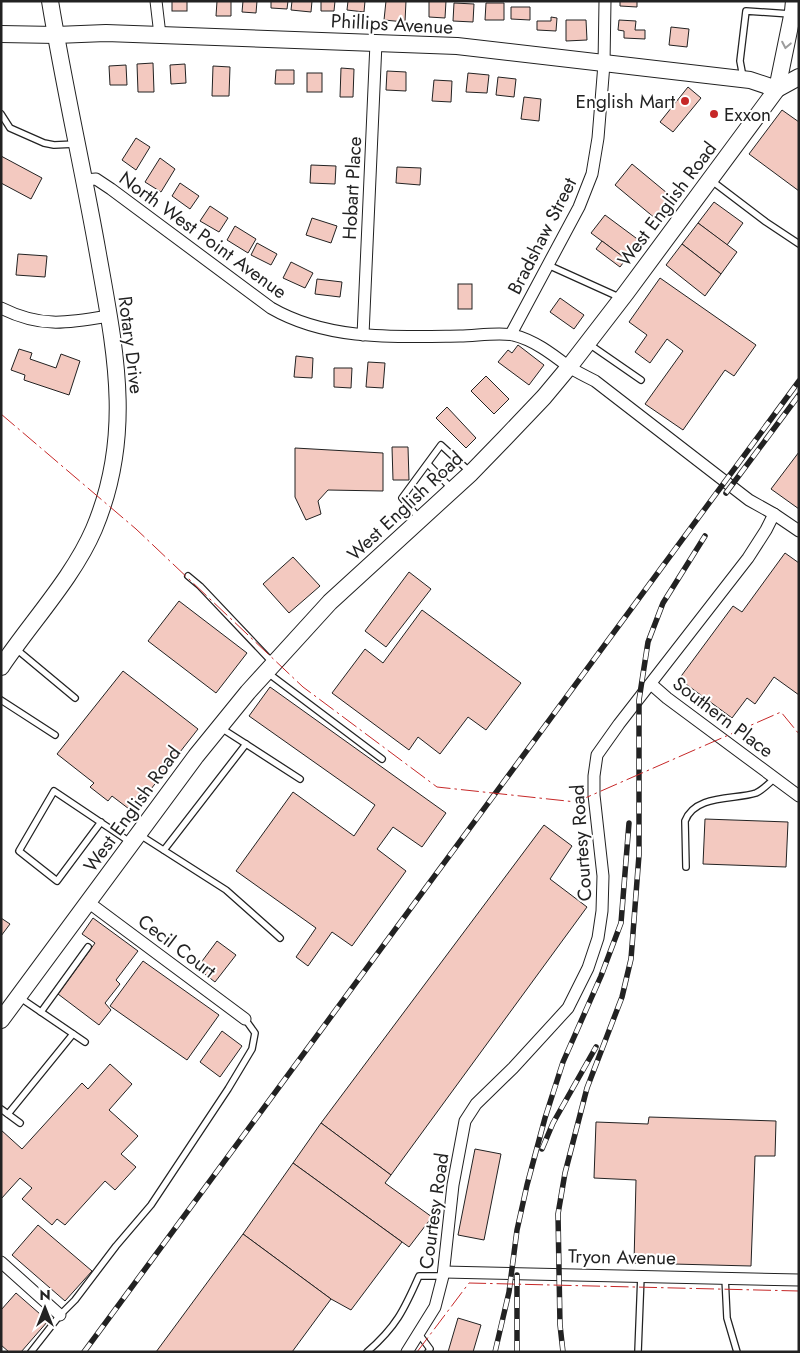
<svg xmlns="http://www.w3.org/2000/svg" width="800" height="1353" font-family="Jost,sans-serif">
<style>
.building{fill:#f3c9c0;stroke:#222}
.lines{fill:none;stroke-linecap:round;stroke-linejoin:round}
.lane-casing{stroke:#222;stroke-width:8}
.street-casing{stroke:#222;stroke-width:13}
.secondary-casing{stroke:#222;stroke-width:18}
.lane{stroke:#fff;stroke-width:5.5}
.street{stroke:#fff;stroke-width:11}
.secondary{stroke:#fff;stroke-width:16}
.rail-casing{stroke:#222;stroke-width:5.5}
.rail{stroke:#fff;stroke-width:4;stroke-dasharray:11;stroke-linecap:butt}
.power{stroke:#c62828;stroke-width:1;stroke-dasharray:18 4 2.5 4;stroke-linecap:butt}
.oneway{stroke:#9c9c9c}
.poi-dot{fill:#c62828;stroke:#fff;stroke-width:2}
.labels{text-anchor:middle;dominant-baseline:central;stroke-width:4;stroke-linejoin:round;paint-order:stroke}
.street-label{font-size:19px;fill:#222;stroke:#fff}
.poi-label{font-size:19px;fill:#222;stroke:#fff;text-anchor:end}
</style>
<rect width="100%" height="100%" fill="#fff"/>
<!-- building -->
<g class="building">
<rect x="172" y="1" width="15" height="10"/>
<path d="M217,1H231V16H216Z"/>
<path d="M243,1H257L256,13L242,12Z"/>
<path d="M271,1H288L287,9L271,8Z"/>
<path d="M292,1H312L311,12L291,10Z"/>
<path d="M321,1H335L334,11H321Z"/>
<path d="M348,1H365L364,12L347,10Z"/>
<path d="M386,1H406L405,22L384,20Z"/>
<path d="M429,1H446L445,18L429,17Z"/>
<path d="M620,1H637V7L620,6Z"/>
<path d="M454,3L474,4L473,22L453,21Z"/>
<path d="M486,3H504V20H485Z"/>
<path d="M511,7H530V20L511,19Z"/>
<path d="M551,17L557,18L556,31L537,30V21H551Z"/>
<path d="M566,20H586L587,40L566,41Z"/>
<path d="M619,20L636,21L635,30H645V39L624,38V31L618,30Z"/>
<path d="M671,27L689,29L687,47L669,45Z"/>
<path d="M153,63L154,92H138L137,64Z"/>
<path d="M185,64L186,83L171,84L170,65Z"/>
<path d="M126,65L127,85H110L109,66Z"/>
<path d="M213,66L230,67L229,96H212Z"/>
<path d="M341,68L354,69L353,97H340Z"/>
<path d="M276,70H294V84H275Z"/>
<path d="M387,71L406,72V91L386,90Z"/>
<rect x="307" y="73" width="15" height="19"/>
<path d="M468,73L489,75L487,93L466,92Z"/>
<path d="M498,77L516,79L514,97L496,95Z"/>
<path d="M434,80L452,81L451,102L432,101Z"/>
<path d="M688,87L701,98L673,132L660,122Z"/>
<path d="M524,97L541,99L539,121L521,119Z"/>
<path d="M782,110L799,122V191L749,154Z"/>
<path d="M136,138L150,147L136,170L122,160Z"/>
<path d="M1,156L42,178L31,199L1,183Z"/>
<path d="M160,158L175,169L161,192L145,182Z"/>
<path d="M632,164L673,198L656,219L615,185Z"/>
<path d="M311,165L336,166L335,184L310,183Z"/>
<path d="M397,167L421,168L420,185L396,183Z"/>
<path d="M180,183L199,196L190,209L172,196Z"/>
<path d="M714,202L743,223L727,245L698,223Z"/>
<path d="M210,206L228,218L219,232L200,221Z"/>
<path d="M605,215L640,241L626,259L591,233Z"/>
<path d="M312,218L337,226L331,243L306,235Z"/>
<path d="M698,223L737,252L721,274L682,244Z"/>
<path d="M235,226L256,239L248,253L227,240Z"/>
<path d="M602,241L626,259L620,267L596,249Z"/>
<path d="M257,243L277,254L271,265L251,255Z"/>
<path d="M682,244L721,274L705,296L666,265Z"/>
<path d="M18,254L47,256L45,277L16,275Z"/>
<path d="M291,262L313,273L305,288L283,278Z"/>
<path d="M660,278L756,345L734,376L725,370L683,430L645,404L683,351L667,339L650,363L635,352L647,335L629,322Z"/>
<path d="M317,279L342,282L340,297L315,294Z"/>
<rect x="458" y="284" width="14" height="25"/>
<path d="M560,298L584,315L574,329L550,312Z"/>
<path d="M518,345L544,365L529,385L498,362L508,350L512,353Z"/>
<path d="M19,349L32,353L30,359L56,368L61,354L80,361L69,395L24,380L25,375L11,370Z"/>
<path d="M296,356L313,358L312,378L294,377Z"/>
<path d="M368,362L385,363L383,388L366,387Z"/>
<path d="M334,368H352L351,388L334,387Z"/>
<path d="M486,376L509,399L494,414L471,391Z"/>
<path d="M447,407L476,438L466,448L436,418Z"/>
<path d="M392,447H408L409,480H393Z"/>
<path d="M295,448L383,453V491L328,490L318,501L321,514L306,520L295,497Z"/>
<path d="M799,452V509L771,489Z"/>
<path d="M785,553L799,563V695L774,677L755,704L747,698L732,718L679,679L733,606L742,612Z"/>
<path d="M293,557L320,586L289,613L263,584Z"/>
<path d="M409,572L431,589L386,647L365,631Z"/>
<path d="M179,601L247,653L216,693L148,641Z"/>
<path d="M422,610L521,683L486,730L468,717L440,754L418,737L409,750L332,693L365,649L383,663Z"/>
<path d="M123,671L198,729L133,812L112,796L108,801L90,787L94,783L57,754Z"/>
<path d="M270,687L446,813L422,847L393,827L377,849L406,871L352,946L332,932L308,966L296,957L316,928L236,871L293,792L354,836L375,805L249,716Z"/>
<path d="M705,819L788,822L786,867L703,864Z"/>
<path d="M544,825L572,846L550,879L587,907L391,1175L321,1123Z"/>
<path d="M1,918L10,924L1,936Z"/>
<path d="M93,918L138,951L116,980L120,984L105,1003L111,1010L99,1025L58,994L95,943L82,934Z"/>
<path d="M217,941L236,955L215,982L197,968Z"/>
<path d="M143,961L219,1015L187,1060L110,1006Z"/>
<path d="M222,1031L242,1046L220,1077L200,1062Z"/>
<path d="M110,1064L132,1084L109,1110L138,1136L121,1154L136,1167L115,1190L105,1181L65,1225L57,1219L52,1225L22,1199L32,1188L20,1178L1,1199V1130L22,1149L82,1083L88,1089Z"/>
<path d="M649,1117L776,1121L775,1156H755L751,1266L634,1263L636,1180L594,1178L596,1122L648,1124Z"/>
<path d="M321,1123L391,1175L385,1183L432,1217L409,1247L293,1163Z"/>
<path d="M475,1149L501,1154L484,1240L458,1235Z"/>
<path d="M293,1163L402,1242L351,1310L331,1299L243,1234Z"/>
<path d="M38,1225L92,1271L65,1301L12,1255Z"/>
<path d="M243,1234L331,1299L292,1352H156Z"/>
<path d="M16,1293L48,1321L21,1352H9L1,1345V1310Z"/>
<path d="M458,1318L481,1325L473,1352H448Z"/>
</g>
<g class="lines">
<defs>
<g id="lane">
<path d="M743,77L740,61L746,11L790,14"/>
<path d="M1,114L10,128L44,143L54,145L76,144"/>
<path d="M712,181L766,222L799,244"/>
<path d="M548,265L621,298"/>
<path d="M589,344L641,380"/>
<path d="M428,464L452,489"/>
<path d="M419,518L402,498L441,445L469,471"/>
<path d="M188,576L200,586L272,662"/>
<path d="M15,648L75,698"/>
<path d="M268,673L382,759"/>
<path d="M1,700L55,735"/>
<path d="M221,728L300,779"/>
<path d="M101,822L57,881L19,851L54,791L130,842"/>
<path d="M140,835L226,890L280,938"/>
<path d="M164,850L246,744"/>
<path d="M686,867L685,821C695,794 735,800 756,793C763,790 769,783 775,778"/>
<path d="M19,997L85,1042"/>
<path d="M41,1012L88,947"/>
<path d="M1,1109L20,1123"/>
<path d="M8,1114L73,1034"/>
<path d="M725,1277L727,1318L737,1352"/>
<path d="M419,1334L430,1349L428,1352"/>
<path d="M31,1352L60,1315L75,1300L116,1246L151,1205L228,1089L252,1049L255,1033L245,1019"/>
<path d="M367,1352C396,1327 404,1310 419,1276H443"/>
<path d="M638,1352L641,1275"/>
</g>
<g id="street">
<path d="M156,1L160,35"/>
<path d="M85,180L96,179L111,189L271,308C328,341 396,337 460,336C475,336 498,332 513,335C534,340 552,354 569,367C577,372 587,377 595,381L749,500L774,514L799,531"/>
<path d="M1,308C41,328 67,323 109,316"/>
<path d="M511,334L579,207L592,174L598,138L604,64L605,1"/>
<path d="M363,335L376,43"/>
<path d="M651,684L667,698L799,796"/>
<path d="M88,902L245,1019"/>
<path d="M1,1262L60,1315"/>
<path d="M444,1272L799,1280"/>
<path d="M407,1352L435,1307L443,1276L453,1185L465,1121L476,1104L513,1068L568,1008L588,968L598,938L602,911L603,876L594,795V776L597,755L619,724L748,558L766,530L774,514"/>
</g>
<g id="secondary">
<path d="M1,34L56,35L106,33L457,46L750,80L777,89"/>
<path d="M777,89L799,77"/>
<path d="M1,667C31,622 73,578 94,529C134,434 115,350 98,254C83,169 64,86 50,1"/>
<path d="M1,1020L196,756L248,692L330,602L471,473L504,439L544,397L569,367L626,293L777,89L793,11L794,1"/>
</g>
</defs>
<!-- lane casing -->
<use href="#lane" class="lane-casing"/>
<!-- street casing -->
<use href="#street" class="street-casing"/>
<!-- secondary casing -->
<use href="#secondary" class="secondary-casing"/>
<!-- lane -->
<use href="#lane" class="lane"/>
<!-- street -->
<use href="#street" class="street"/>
<!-- secondary -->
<use href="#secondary" class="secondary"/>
<defs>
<g id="rail">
<path d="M726,493L799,395"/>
<path d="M542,1149L553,1123L596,1047"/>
<path d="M84,1352L799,381"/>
<path d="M495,1352L509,1292L517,1230L527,1185L545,1118L563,1062L601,976L621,923L629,823"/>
<path d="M517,1352V1275"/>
<path d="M563,1352L560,1325L558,1214L565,1173L587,1088L622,997L631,959L639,855V700L648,642L663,603L705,536"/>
</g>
</defs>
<!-- rail casing -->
<use href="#rail" class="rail-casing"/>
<!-- rail -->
<use href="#rail" class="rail"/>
<!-- power -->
<g class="power">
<path d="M1,414L136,529L303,687L437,787L576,802L781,712L799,734"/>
<path d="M417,1352L469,1283L799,1291"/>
</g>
</g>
<!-- one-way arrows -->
<defs><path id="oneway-chevron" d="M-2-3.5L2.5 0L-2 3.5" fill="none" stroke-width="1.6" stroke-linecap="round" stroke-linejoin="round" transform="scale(1.25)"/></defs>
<use class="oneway" href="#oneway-chevron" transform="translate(786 45) rotate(101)"/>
<!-- markers -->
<g class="poi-dot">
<circle cx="685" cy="101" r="5"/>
<circle cx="714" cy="114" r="5"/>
</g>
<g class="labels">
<!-- street labels -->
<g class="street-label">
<text transform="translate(392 24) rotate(3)">Phillips Avenue</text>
<text transform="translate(352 188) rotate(-87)">Hobart Place</text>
<text transform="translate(667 204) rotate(-53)">West English Road</text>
<text transform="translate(203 235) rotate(36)">North West Point Avenue</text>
<text transform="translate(542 236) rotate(-63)">Bradshaw Street</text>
<text transform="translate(131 345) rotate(83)">Rotary Drive</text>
<text transform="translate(405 506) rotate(-43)">West English Road</text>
<text transform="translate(723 717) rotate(37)">Southern Place</text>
<text transform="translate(132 809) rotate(-54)">West English Road</text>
<text transform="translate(581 843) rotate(-94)">Courtesy Road</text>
<text transform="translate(177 946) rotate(37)">Cecil Court</text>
<text transform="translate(434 1211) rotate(-82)">Courtesy Road</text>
<text transform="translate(622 1257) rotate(1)">Tryon Avenue</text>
</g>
<!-- poi labels -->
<g class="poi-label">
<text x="675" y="101">English Mart</text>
<text x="724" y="114" text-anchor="start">Exxon</text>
</g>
</g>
<!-- border -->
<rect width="800" height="1353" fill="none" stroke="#222222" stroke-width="5"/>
<!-- north arrow -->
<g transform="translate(45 1308)" stroke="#ffffff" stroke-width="4" paint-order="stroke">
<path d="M0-4L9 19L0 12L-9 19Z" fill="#222222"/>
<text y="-8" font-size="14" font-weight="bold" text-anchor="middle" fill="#222222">N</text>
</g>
</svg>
